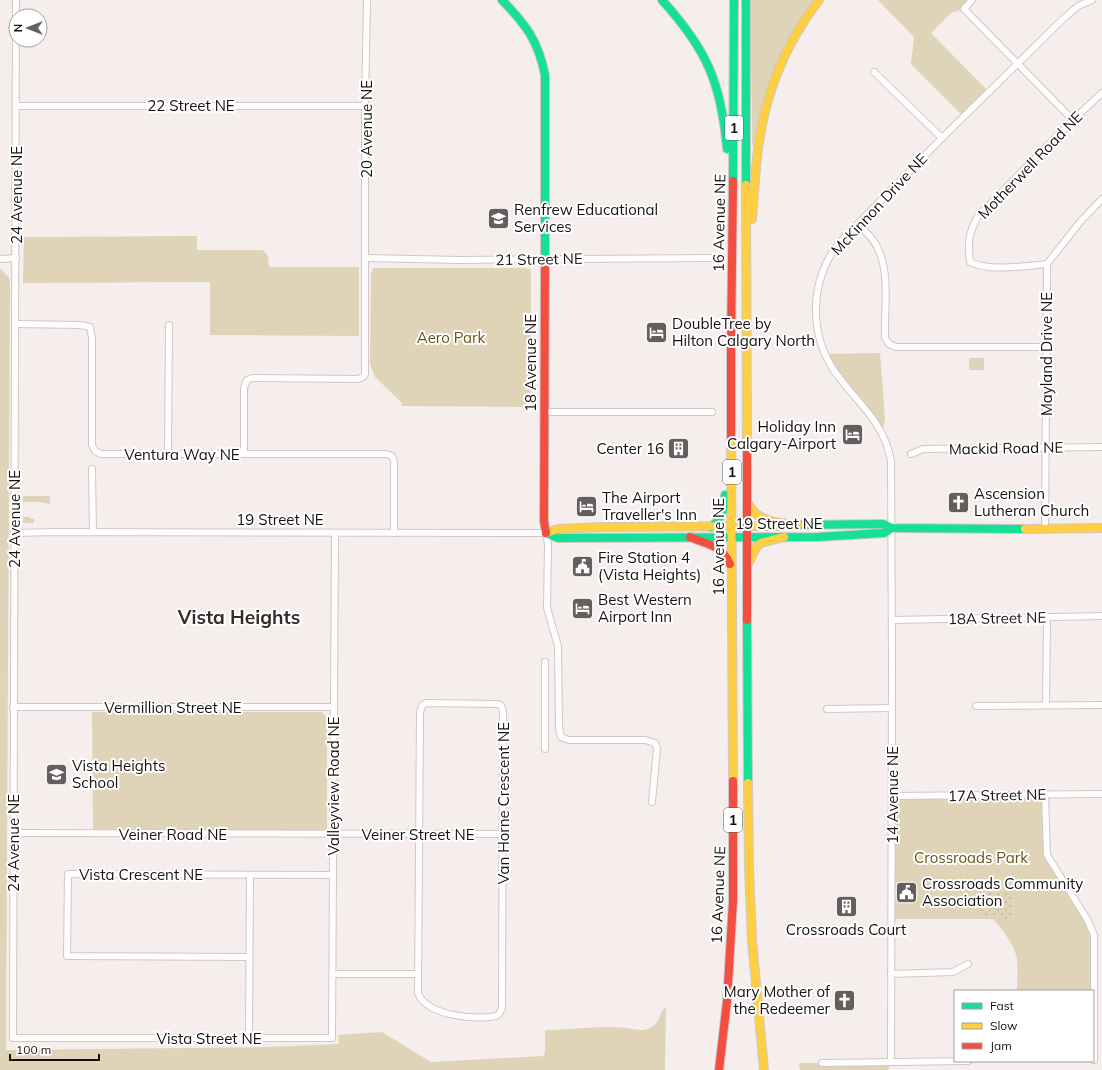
<svg xmlns="http://www.w3.org/2000/svg" width="1102" height="1070" font-family="Mulish,sans-serif">
<style>
.green{fill:#dfd4b7}
.garden{fill:url(#garden-dots)}
.lines{fill:none;stroke-linecap:round;stroke-linejoin:round}
.street-casing{stroke:#cec8c7;stroke-width:8}
.fast-casing{stroke:#cec8c7;stroke-width:10}
.slow-casing{stroke:#cec8c7;stroke-width:10}
.jam-casing{stroke:#cec8c7;stroke-width:10}
.street{stroke:#fefcfc;stroke-width:6}
.fast{stroke:#16e098;stroke-width:8}
.slow{stroke:#ffcf43;stroke-width:8}
.jam{stroke:#f24e42;stroke-width:8}
.labels{text-anchor:middle;dominant-baseline:central;stroke-width:4;stroke-linejoin:round;paint-order:stroke}
.shield{fill:#fff;stroke:#5c5858;stroke-width:1}
.shield-label{font-size:14px;font-weight:bold;fill:#161110}
.street-label{font-size:15px;fill:#161110;stroke:#fff}
.poi-label{font-size:15px;fill:#161110;stroke:#fff;text-anchor:start}
.park-label{font-size:15px;fill:#655515;stroke:#fff}
.district-label{font-size:19px;font-weight:bold;fill:#362a29;stroke:#fff}
</style>
<defs>
<pattern id="garden-dots" width="8" height="8" patternUnits="userSpaceOnUse"><rect width="8" height="8" fill="#dfd4b7"/><path d="M2 2h.1M6 6h.1" fill="none" stroke="#bfb59c" stroke-width="1.8" stroke-linecap="round"/></pattern>
</defs>
<rect width="100%" height="100%" fill="#f6eeec"/>
<!-- green -->
<g class="green">
<path d="M750,0H815L804,14L754,145H752V142Z"/>
<path d="M878,0H972L964,9L951,13L931,33L989,92L964,117L911,64L914,37Z"/>
<path d="M197,236V250H263L268,256L269,267H359V336L210,335V282L23,283L24,237Z"/>
<path d="M0,268L9,278L10,284L6,1050L267,1047L339,1044L338,1035L382,1032L431,1062L544,1056L545,1049V1030C572,1030 599,1025 626,1028C633,1029 643,1032 650,1028C660,1024 659,1012 666,1007L665,1070H0Z"/>
<path d="M373,268H525L531,270V407L401,406L402,403L375,377L370,364L371,274Z"/>
<path d="M880,353L885,419L882,432L825,354Z"/>
<rect x="969" y="358" width="15" height="12"/>
<path d="M23,496H50V504L41,502H23Z"/>
<path d="M23,517H30L31,519H34V523H23Z"/>
<path d="M92,712H322L327,718V831L93,829Z"/>
<path d="M1045,795L1046,848L1092,929L1093,991H1017C1017,981 1018,969 1017,959C1015,945 1002,929 993,919H891L892,796Z"/>
<path d="M891,1062L888,1070H800L799,1063Z"/>
</g>
<!-- garden -->
<path class="garden" d="M978,891H1000L1011,894L1012,899L1011,906L1013,911V914L1006,920H1003L999,915H978Z"/>
<g class="lines">
<defs>
<g id="street">
<path d="M16,0L13,1038H332L335,533"/>
<path d="M972,0L964,9L1073,120"/>
<path d="M874,72L942,138"/>
<path d="M16,106H365"/>
<path d="M858,224C866,232 875,240 879,251C890,276 884,311 885,338L889,344L896,347H1046"/>
<path d="M366,258L460,260L712,258"/>
<path d="M0,259L16,258"/>
<path d="M1047,264C1024,266 990,272 970,262C968,242 968,234 978,216L1073,120L1102,93"/>
<path d="M15,324L80,325L90,327L92,338V445L95,451L101,454H386L392,456L394,461V533"/>
<path d="M544,412H712"/>
<path d="M168,454L169,325"/>
<path d="M244,454V388L247,380L252,378L358,379L363,377L365,374V106L367,0"/>
<path d="M911,454L923,449L1102,447"/>
<path d="M92,469L93,532"/>
<path d="M1045,529L1047,264L1080,222L1102,199"/>
<path d="M14,533L55,532L546,533L548,544L547,608L558,646L559,728L561,737L569,740H645L655,743L657,748L652,802"/>
<path d="M892,620L1102,616"/>
<path d="M426,703L496,704L501,705L503,711L502,1008L499,1014L496,1016C475,1020 426,1016 418,993L420,712L422,706Z"/>
<path d="M1046,705L1047,617"/>
<path d="M976,706L1102,705"/>
<path d="M13,707H334"/>
<path d="M827,709L892,708"/>
<path d="M545,749V662"/>
<path d="M1045,795L1047,855L1087,919L1094,935V1060"/>
<path d="M892,796L1102,794"/>
<path d="M13,833L502,834"/>
<path d="M249,957L67,956L68,874L333,875"/>
<path d="M333,974H418"/>
<path d="M891,974L953,972L968,964"/>
<path d="M249,1039L250,875"/>
<path d="M891,1062L892,663L891,461C884,421 857,403 835,372C811,337 810,292 830,256C833,250 839,244 843,239L942,138L1063,19L1078,6L1092,0"/>
<path d="M822,1063L968,1061"/>
</g>
<g id="fast">
<path d="M502,0C526,25 538,40 545,75V260"/>
<path d="M662,0C707,50 721,82 727,149"/>
<path d="M746,0V185"/>
<path d="M733,181L734,0"/>
<path d="M794,525L883,524L892,528L1025,529"/>
<path d="M711,527C722,519 725,509 725,495"/>
<path d="M546,533L558,538L818,537L884,533L892,528"/>
<path d="M747,620L748,783"/>
</g>
<g id="slow">
<path d="M746,185L747,449"/>
<path d="M752,219C754,196 755,172 758,149C765,93 785,44 819,0"/>
<path d="M731,437L733,781"/>
<path d="M747,503C750,506 752,510 755,513C766,523 784,523 798,525"/>
<path d="M1025,529L1102,528"/>
<path d="M546,533L558,529L603,527L781,526"/>
<path d="M748,564L757,546L761,543L784,537"/>
<path d="M748,783L749,868L752,940L764,1070"/>
</g>
<g id="jam">
<path d="M545,260L544,521L546,533"/>
<path d="M731,437V343L733,181"/>
<path d="M747,449V620"/>
<path d="M690,537C708,545 721,544 730,564"/>
<path d="M719,1070L727,1001L733,901V781"/>
</g>
</defs>
<!-- street casing -->
<use href="#street" class="street-casing"/>
<!-- fast casing -->
<use href="#fast" class="fast-casing"/>
<!-- slow casing -->
<use href="#slow" class="slow-casing"/>
<!-- jam casing -->
<use href="#jam" class="jam-casing"/>
<!-- street -->
<use href="#street" class="street"/>
<!-- fast -->
<use href="#fast" class="fast"/>
<!-- slow -->
<use href="#slow" class="slow"/>
<!-- jam -->
<use href="#jam" class="jam"/>
</g>
<!-- icons -->
<defs>
<symbol id="school-square" viewBox="-11 -11 22 22"><rect x="-9" y="-9" width="18" height="18" rx="4" fill="#645e5d" stroke="#fff"/><path d="M0-5L7-2L0 1L-7-2ZM-4 1L0 2.5L4 1V4Q0 6-4 4Z" fill="#fff"/></symbol>
<symbol id="hotel-square" viewBox="-11 -11 22 22"><rect x="-9" y="-9" width="18" height="18" rx="4" fill="#645e5d" stroke="#fff"/><path d="M-6-4.5h1.5V1H6V5H4.5V3h-9V5H-6ZM-4 0a1.8 1.8 0 1 1 3.6 0ZM.5 0V-2.5h3Q6-2.5 6 0Z" fill="#fff"/></symbol>
<symbol id="building-square" viewBox="-11 -11 22 22"><rect x="-9" y="-9" width="18" height="18" rx="4" fill="#645e5d" stroke="#fff"/><path d="M-4-6H4V6H1V3H-1V6H-4ZM-2.5-4.3h1.7v1.8h-1.7ZM.8-4.3h1.7v1.8H.8ZM-2.5-1h1.7V.8h-1.7ZM.8-1h1.7V.8H.8Z" fill="#fff"/></symbol>
<symbol id="church-square" viewBox="-11 -11 22 22"><rect x="-9" y="-9" width="18" height="18" rx="4" fill="#645e5d" stroke="#fff"/><path d="M-1.2-6h2.4v3.5h3.3v2.4h-3.3V6h-2.4V-.1h-3.3v-2.4h3.3Z" fill="#fff"/></symbol>
<symbol id="civic-square" viewBox="-11 -11 22 22"><rect x="-9" y="-9" width="18" height="18" rx="4" fill="#645e5d" stroke="#fff"/><path d="M-.6-6.5H3V-4.5H.6V-3L4-1V1h2V6H-6V1h2V-1L-.6-3ZM-1.2 2.5V6h2.4V2.5Z" fill="#fff"/></symbol>
</defs>
<g fill-rule="evenodd">
<use href="#school-square" x="486" y="206" width="25" height="25"/>
<use href="#hotel-square" x="644" y="320" width="25" height="25"/>
<use href="#hotel-square" x="840" y="422" width="25" height="25"/>
<use href="#building-square" x="666" y="436" width="25" height="25"/>
<use href="#church-square" x="946" y="490" width="25" height="25"/>
<use href="#hotel-square" x="574" y="494" width="25" height="25"/>
<use href="#civic-square" x="570" y="554" width="25" height="25"/>
<use href="#hotel-square" x="570" y="596" width="25" height="25"/>
<use href="#school-square" x="44" y="762" width="25" height="25"/>
<use href="#civic-square" x="894" y="880" width="25" height="25"/>
<use href="#building-square" x="834" y="894" width="25" height="25"/>
<use href="#church-square" x="832" y="988" width="25" height="25"/>
</g>
<g class="labels">
<!-- shield labels -->
<g class="shield">
<rect x="725" y="116" width="18" height="24" rx="3"/>
<rect x="723" y="460" width="18" height="24" rx="3"/>
<rect x="724" y="808" width="18" height="24" rx="3"/>
</g>
<g class="shield-label">
<text x="734" y="128">1</text>
<text x="732" y="472">1</text>
<text x="733" y="820">1</text>
</g>
<!-- street labels -->
<g class="street-label">
<text x="191" y="105">22 Street NE</text>
<text transform="translate(366 129) rotate(-90)">20 Avenue NE</text>
<text transform="translate(1030 165) rotate(-46)">Motherwell Road NE</text>
<text transform="translate(16 195) rotate(-90)">24 Avenue NE</text>
<text transform="translate(879 204) rotate(-47)">McKinnon Drive NE</text>
<text transform="translate(719 223) rotate(-89)">16 Avenue NE</text>
<text transform="translate(539 259) rotate(-1)">21 Street NE</text>
<text transform="translate(1046 354) rotate(-90)">Mayland Drive NE</text>
<text transform="translate(530 363) rotate(-90)">18 Avenue NE</text>
<text transform="translate(1006 448) rotate(-1)">Mackid Road NE</text>
<text x="182" y="454">Ventura Way NE</text>
<text transform="translate(14 519) rotate(-90)">24 Avenue NE</text>
<text x="280" y="519">19 Street NE</text>
<text x="779" y="523">19 Street NE</text>
<text transform="translate(718 547) rotate(-90)">16 Avenue NE</text>
<text transform="translate(997 618) rotate(-1)">18A Street NE</text>
<text x="173" y="707">Vermillion Street NE</text>
<text transform="translate(333 786) rotate(-90)">Valleyview Road NE</text>
<text transform="translate(892 795) rotate(-90)">14 Avenue NE</text>
<text transform="translate(997 795) rotate(-1)">17A Street NE</text>
<text transform="translate(503 803) rotate(-90)">Van Horne Crescent NE</text>
<text x="173" y="834">Veiner Road NE</text>
<text x="418" y="834">Veiner Street NE</text>
<text transform="translate(13 843) rotate(-90)">24 Avenue NE</text>
<text x="141" y="874">Vista Crescent NE</text>
<text transform="translate(718 895) rotate(-88)">16 Avenue NE</text>
<text x="209" y="1038">Vista Street NE</text>
</g>
<!-- poi labels -->
<g class="poi-label">
<text x="514" y="209">Renfrew Educational<tspan x="514" dy="17">Services</tspan></text>
<text x="672" y="323">DoubleTree by<tspan x="672" dy="17">Hilton Calgary North</tspan></text>
<text x="836" y="426" text-anchor="end">Holiday Inn<tspan x="836" dy="17">Calgary-Airport</tspan></text>
<text x="664" y="448" text-anchor="end">Center 16</text>
<text x="974" y="493">Ascension<tspan x="974" dy="17">Lutheran Church</tspan></text>
<text x="602" y="497">The Airport<tspan x="602" dy="17">Traveller's Inn</tspan></text>
<text x="598" y="557">Fire Station 4<tspan x="598" dy="17">(Vista Heights)</tspan></text>
<text x="598" y="599">Best Western<tspan x="598" dy="17">Airport Inn</tspan></text>
<text x="72" y="765">Vista Heights<tspan x="72" dy="17">School</tspan></text>
<text x="922" y="883">Crossroads Community<tspan x="922" dy="17">Association</tspan></text>
<text x="846" y="929" text-anchor="middle">Crossroads Court</text>
<text x="830" y="991" text-anchor="end">Mary Mother of<tspan x="830" dy="17">the Redeemer</tspan></text>
</g>
<!-- park labels -->
<g class="park-label">
<text x="451" y="337">Aero Park</text>
<text x="971" y="857">Crossroads Park</text>
</g>
<!-- district labels -->
<g class="district-label">
<text x="239" y="617">Vista Heights</text>
</g>
</g>
<!-- legend -->
<rect x="954" y="990" width="140" height="72" fill="#ffffff" stroke="#a2a09f"/>
<rect x="962" y="1003" width="20" height="6" fill="#16e098" stroke="#a2a09f"/>
<text x="990" y="1010" font-size="12" fill="#161110">Fast</text>
<rect x="962" y="1023" width="20" height="6" fill="#ffcf43" stroke="#a2a09f"/>
<text x="990" y="1030" font-size="12" fill="#161110">Slow</text>
<rect x="962" y="1043" width="20" height="6" fill="#f24e42" stroke="#a2a09f"/>
<text x="990" y="1050" font-size="12" fill="#161110">Jam</text>
<!-- north arrow -->
<g transform="translate(28 28) rotate(270)"><circle r="19" fill="#ffffff" stroke="#a2a09f"/>
<path d="M0-3L7 15L0 10L-7 15Z" fill="#645e5d"/>
<text y="-6" font-size="11" font-weight="bold" text-anchor="middle" fill="#161110">N</text>
</g>
<!-- scale -->
<path d="M10 1054v6h89v-6" fill="none" stroke="#161110" stroke-width="2"/>
<text x="16" y="1054" font-size="12" fill="#161110" stroke="#ffffff" stroke-width="3" paint-order="stroke">100 m</text>
</svg>
